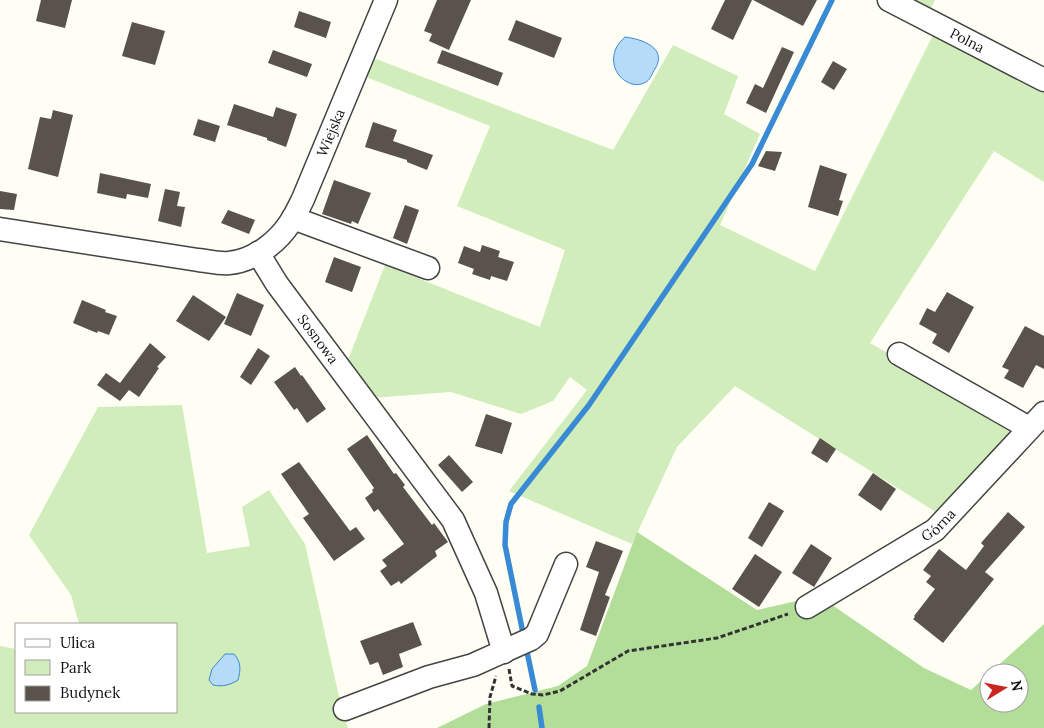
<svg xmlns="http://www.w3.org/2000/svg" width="1044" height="728" font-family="Lora,serif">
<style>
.green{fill:#d1edbb}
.forest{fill:#b3de99}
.water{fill:#b6dbf9;stroke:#398ad5}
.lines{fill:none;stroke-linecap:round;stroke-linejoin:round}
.stream{stroke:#398ad5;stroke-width:5.5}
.building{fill:#5a534c}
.minor-casing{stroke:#444;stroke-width:25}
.path{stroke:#333;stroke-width:3;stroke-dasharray:5 2.5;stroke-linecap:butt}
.minor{stroke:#fff;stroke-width:22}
.labels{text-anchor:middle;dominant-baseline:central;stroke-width:5;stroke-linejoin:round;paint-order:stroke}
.street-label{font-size:14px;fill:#111;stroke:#fff}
</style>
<rect width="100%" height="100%" fill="#fffef5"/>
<!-- green -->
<g class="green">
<path d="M892,0H935L926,19Z"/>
<path d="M936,29L1044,88V182L994,151L870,343L1019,428L939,514L735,386L677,447L632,544L509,491L587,390L570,377L553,401L521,414L451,392L371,398L346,365L385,265L540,327L565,250L457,206L490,126L366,77L371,57L613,150L673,45L738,76L724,114L760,134L720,225L815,271Z"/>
<path d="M182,405L207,553L250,546L242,507L269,490L305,544L342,710L348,728H0V646L16,649V712H176V624H79L71,595L29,535L98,407Z"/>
</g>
<!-- forest -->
<path class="forest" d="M637,532L757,610L819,596L924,668L971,690L989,674V703H1019V673H990L1044,624V728H437L486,704L558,686L587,666Z"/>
<!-- water -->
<g class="water">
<path d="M625,37C642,39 668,48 655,69C652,73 651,79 646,82C633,90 616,78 614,64C612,53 617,44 625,37Z"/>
<path d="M225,654H234C241,662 241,669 238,680C230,685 223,687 213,685L209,680L212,669Z"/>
</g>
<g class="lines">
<!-- stream -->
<g class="stream">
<path d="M524,638L505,545L506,522L511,504L589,405L752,164L832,0"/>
<path d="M526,647L535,690"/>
<path d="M539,707L542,728"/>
</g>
</g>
<!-- building -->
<g class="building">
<path d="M41,0H72L65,28L36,21Z"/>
<path d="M437,0H471L449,50L429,41L432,34L424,31Z"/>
<path d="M725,0H752L733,40L711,29Z"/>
<path d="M753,0H817L803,26Z"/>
<path d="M299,11L331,22L326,38L294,27Z"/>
<path d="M516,20L562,38L554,58L508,40Z"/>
<path d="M132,22L165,31L155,65L122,56Z"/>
<path d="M782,47L794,52L766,113L746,103L755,84L763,88Z"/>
<path d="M273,50L312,64L307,77L268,63Z"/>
<path d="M442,50L503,73L498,86L437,63Z"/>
<path d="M833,61L847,69L834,90L821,82Z"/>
<path d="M234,104L273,117L276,107L297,114L286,147L267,140V138L227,125Z"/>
<path d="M53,110L73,115L58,177L28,169L40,117L51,119Z"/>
<path d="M198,119L220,126L215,142L193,135Z"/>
<path d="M373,122L397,130L393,141L433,155L427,170L407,162V160L365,147Z"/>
<path d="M766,151L782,152L775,171L758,166Z"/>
<path d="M820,165L847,174L839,200L843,201L838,216L808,207Z"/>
<path d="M100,173L151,184L148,198L127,194L126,199L97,193Z"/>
<path d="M334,180L371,193L358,224L352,221L351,224L322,214Z"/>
<path d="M165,189L180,192L177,206L185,207L181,227L158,221Z"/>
<path d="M0,191L17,194L14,210L0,209Z"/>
<path d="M405,205L419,210L407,244L393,238Z"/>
<path d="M228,210L255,220L249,234L221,223Z"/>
<path d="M482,245L500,251L498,257L514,262L507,281L491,276L490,280L472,274L474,269L458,263L464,246L480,252Z"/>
<path d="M334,257L361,267L352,292L325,282Z"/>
<path d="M947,292L974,307L949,353L932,343L937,334L919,324L927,308L935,312Z"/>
<path d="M237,293L264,305L251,336L224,324Z"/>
<path d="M193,295L226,317L209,341L176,321Z"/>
<path d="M82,300L106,310L105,312L117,316L109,335L98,331L97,333L73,323Z"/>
<path d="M1025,326L1044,336V369L1036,365L1023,388L1004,378L1009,370L1002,367Z"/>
<path d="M150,343L166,357L157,367L159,368L139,397L129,390L120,401L97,385L106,373L120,383Z"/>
<path d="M258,348L270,356L251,385L240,377Z"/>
<path d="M295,367L301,376L302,375L326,409L307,423L297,408L294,410L274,382Z"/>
<path d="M486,414L512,423L502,454L475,446Z"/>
<path d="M367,435L394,474L396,473L405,485L403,487L432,525L434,523L448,542L435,551L437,556L401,584L399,581L391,586L380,571L387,566L382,560L404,544L378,509L374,512L365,498L373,492L372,490L374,488L347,449Z"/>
<path d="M820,438L836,449L827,463L811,453Z"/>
<path d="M449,455L473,482L462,492L438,465Z"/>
<path d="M299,462L350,531L356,527L365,539L334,561L303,518L309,514L281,474Z"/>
<path d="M873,473L896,489L881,511L858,495Z"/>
<path d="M769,502L784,511L762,547L748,538Z"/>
<path d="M1008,512L1025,527L985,572L994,579L943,643L913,619L915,617L914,616L935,589L926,582L931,576L923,570L939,549L966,570L984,546L981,543Z"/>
<path d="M596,541L623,551L605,595L610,597L596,636L580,630L599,572L586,567Z"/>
<path d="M811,544L832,558L814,587L792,573Z"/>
<path d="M755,554L782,572L759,607L732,589Z"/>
<path d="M413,622L422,645L399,654L403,667L383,675L378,662L370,665L360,641Z"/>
</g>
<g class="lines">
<defs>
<g id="minor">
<path id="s1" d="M889,0L1044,80"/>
<path d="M293,218L428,268"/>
<path id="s2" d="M0,229L198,260C208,261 219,264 229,263C253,261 277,243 290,223C295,216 299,207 303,199L386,0"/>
<path id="s3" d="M258,253L277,284L453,520L486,593L504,652"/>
<path d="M899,354L1029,428"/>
<path id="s4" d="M807,607L935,530L1044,413"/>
<path d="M345,709L429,677L473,665L531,639L537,634L566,564"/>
</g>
</defs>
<!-- minor casing -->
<use href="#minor" class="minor-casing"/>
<!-- path -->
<g class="path">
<path d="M509,669L512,686L532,694L543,695L560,691L628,651L717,638L788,614"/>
<path d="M489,728L490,697L496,676"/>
</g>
<!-- minor -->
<use href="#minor" class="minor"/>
</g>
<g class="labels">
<!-- street labels -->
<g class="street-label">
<text stroke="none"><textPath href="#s1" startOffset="88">Polna</textPath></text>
<text stroke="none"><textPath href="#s2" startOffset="406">Wiejska</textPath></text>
<text stroke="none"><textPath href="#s3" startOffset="105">Sosnowa</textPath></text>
<text stroke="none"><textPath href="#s4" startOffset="155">Górna</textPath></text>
</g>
</g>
<!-- legend -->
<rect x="15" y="623" width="162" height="90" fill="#ffffff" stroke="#a0a0a0"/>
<rect x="25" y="639" width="25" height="8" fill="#ffffff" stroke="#a0a0a0"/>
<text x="60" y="648" font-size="15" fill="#111111">Ulica</text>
<rect x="25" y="660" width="25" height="15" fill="#d1edbb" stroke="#a0a0a0"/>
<text x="60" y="673" font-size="15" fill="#111111">Park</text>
<rect x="25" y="686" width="25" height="15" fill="#5a534c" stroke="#a0a0a0"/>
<text x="60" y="698" font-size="15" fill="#111111">Budynek</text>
<!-- north arrow -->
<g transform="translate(1004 688) rotate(80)"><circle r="24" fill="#ffffff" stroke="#a0a0a0"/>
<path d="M0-4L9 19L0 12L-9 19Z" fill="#ca2520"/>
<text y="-8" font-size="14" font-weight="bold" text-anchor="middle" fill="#111111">N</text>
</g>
</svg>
